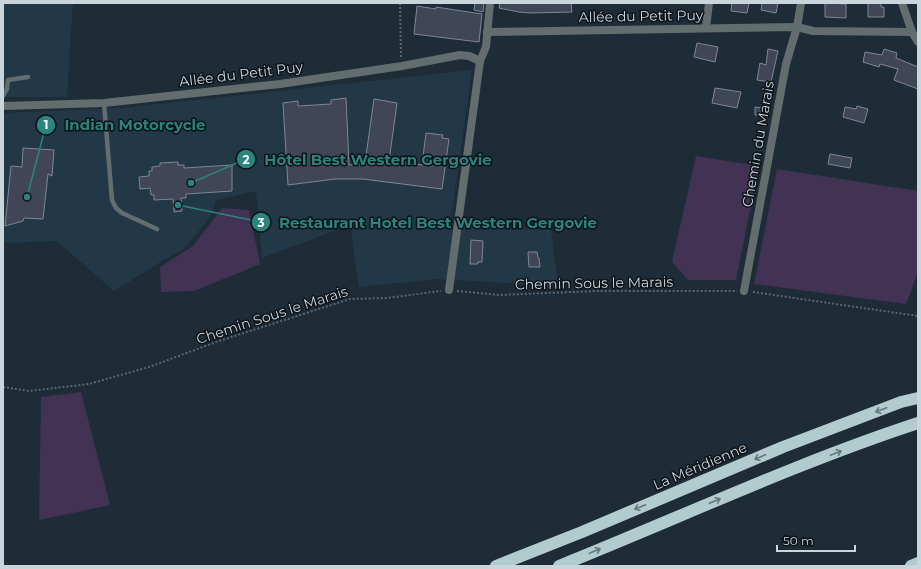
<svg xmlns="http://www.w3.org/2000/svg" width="921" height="569" font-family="Montserrat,sans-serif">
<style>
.built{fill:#233846}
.green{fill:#423354}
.building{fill:#414656;stroke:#808597}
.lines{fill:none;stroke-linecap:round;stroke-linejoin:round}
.path{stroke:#5a6771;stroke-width:2;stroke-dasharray:2 2;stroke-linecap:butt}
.lane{stroke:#636d6e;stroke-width:4.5}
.street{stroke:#636d6e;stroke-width:8}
.highway{stroke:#b1cbcf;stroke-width:12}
.oneway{stroke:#67787d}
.labels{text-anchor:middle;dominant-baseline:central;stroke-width:3;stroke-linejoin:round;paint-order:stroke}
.street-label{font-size:14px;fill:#cad4db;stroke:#0d1318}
.leader{fill:none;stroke:#2b847e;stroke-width:1.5}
.callout-dot{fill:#2b847e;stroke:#0d1318;stroke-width:1.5}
.mark-label{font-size:12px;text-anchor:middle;font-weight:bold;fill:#fff}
.callout-label{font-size:15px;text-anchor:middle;font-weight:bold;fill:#2b847e;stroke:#0d1318;stroke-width:3;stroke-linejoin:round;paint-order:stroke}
</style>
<rect width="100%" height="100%" fill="#1d2c37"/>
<!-- built -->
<g class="built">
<path d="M3,3H73L67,97H3Z"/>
<path d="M472,70L450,226L551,230L558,286L436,279L359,287L350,225L262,258L256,191L216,200L211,216L183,250L162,261L114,291L57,241L3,243V113L122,108Z"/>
</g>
<!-- green -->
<g class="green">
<path d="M696,156L759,166L736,280H688L672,262Z"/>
<path d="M777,169L918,191V272L906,304L754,284Z"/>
<path d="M222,208L249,210L260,264L194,291L161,292L160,267L193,246Z"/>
<path d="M81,392L110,505L39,520L41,397Z"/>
</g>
<!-- building -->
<g class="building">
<path d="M475,3H484L483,12L474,10Z"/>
<path d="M500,3H571L572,12L530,13L519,12L499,8Z"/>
<path d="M732,3H749L747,13L731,11Z"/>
<path d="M762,3H778L776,13L761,10Z"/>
<path d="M825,3L846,4V18L825,17Z"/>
<path d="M868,3H881V7H884V17H868Z"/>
<path d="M417,6L436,9V7L482,14L479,42L414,34Z"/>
<path d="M697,43L718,47L715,62L694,57Z"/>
<path d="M768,49L778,51L771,82L757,80L760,63L766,65Z"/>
<path d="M884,49L897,53L896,58L918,67V89L894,80L898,69L880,64L879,67L863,62L865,52L882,55Z"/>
<path d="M715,88L741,92L737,108L712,103Z"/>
<path d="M346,98L349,165L365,163L374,99L397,103L389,161L422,165L426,133L443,135L442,138L449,139L442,189L363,179H335L288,185L283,103L298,101V106L331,104V100Z"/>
<path d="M857,106L868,109L864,123L843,117L845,107L856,109Z"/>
<path d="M755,107L769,109L768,117L755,115Z"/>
<path d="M23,148L54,150L52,176L48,174L43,219L24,218L23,221L5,226L11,166L22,167Z"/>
<path d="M830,154L852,158L850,168L828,164Z"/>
<path d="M178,162V165H184V168L232,165V191L186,194V198H181L182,211L174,212L173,199L154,200V195H151L150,188L140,189L139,177L149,176V171H152V167L160,166V163Z"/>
<path d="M471,240L483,241L482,262H478V264H470Z"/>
<path d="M528,252H537L538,258H539L540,267H529Z"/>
</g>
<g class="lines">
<!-- path -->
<g class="path">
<path d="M400,3L401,57"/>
<path d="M457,291L499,295L596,291H737"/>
<path d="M753,292L918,316"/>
<path d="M3,387L29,391L89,384L149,367L219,341L350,299L386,298L441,291"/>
</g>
<!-- lane -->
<g class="lane">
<path d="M3,96L7,89L8,80L28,77"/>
<path d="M104,103L112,200L116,208L122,213L157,229"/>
</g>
<!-- street -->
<g class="street">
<path d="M902,3L912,32L918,42"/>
<path d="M706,28L709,3"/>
<path d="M487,32L797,27L813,31L912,32"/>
<path d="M3,106L104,103L280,84L402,66L460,55L469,56L480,61"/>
<path d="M449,290L480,61L486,47L490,3"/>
<path d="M744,291L786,64L797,27L801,3"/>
</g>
<!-- highway -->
<g class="highway">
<path d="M496,566L582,532L783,447L901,402L918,398"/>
<path d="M559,566C679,518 796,463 918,423"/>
<path d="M911,566L918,563"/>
</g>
</g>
<!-- one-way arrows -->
<defs><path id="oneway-shaft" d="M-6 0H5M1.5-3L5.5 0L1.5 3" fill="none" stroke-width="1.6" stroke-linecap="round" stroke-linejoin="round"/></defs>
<g class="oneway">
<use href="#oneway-shaft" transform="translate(881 410) rotate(159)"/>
<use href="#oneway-shaft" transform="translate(836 453) rotate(-21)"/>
<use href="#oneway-shaft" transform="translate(760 457) rotate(157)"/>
<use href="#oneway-shaft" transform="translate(715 501) rotate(-23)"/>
<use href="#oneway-shaft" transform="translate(640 507) rotate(157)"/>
<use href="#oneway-shaft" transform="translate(595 551) rotate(-23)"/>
</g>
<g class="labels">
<!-- street labels -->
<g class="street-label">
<text transform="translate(641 16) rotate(-1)">Allée du Petit Puy</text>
<text transform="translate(241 74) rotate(-7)">Allée du Petit Puy</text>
<text transform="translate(758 144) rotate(-80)">Chemin du Marais</text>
<text transform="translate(594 283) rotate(-1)">Chemin Sous le Marais</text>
<text transform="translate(272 315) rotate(-18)">Chemin Sous le Marais</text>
<text transform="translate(700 466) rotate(-23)">La Méridienne</text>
</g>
</g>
<!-- callouts -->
<path class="leader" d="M27 197L46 125M191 183L246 159M178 205L261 222"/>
<g class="callout-dot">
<circle cx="27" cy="197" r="4"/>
<circle cx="191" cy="183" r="4"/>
<circle cx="178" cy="205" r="4"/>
<circle cx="46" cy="125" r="10"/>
<circle cx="246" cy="159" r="10"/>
<circle cx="261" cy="222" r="10"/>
</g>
<g class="mark-label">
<text x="46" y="129">1</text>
<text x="246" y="164">2</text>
<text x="261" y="227">3</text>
</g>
<g class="callout-label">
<text x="135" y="130">Indian Motorcycle</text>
<text x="378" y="165">Hôtel Best Western Gergovie</text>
<text x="438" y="228">Restaurant Hotel Best Western Gergovie</text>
</g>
<!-- border -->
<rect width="921" height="569" fill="none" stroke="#cad4db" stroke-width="8"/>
<!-- scale -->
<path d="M777 545v6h78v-6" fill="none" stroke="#cad4db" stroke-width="2"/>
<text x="783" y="545" font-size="12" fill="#cad4db" stroke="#0d1318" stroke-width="3" paint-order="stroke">50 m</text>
</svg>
